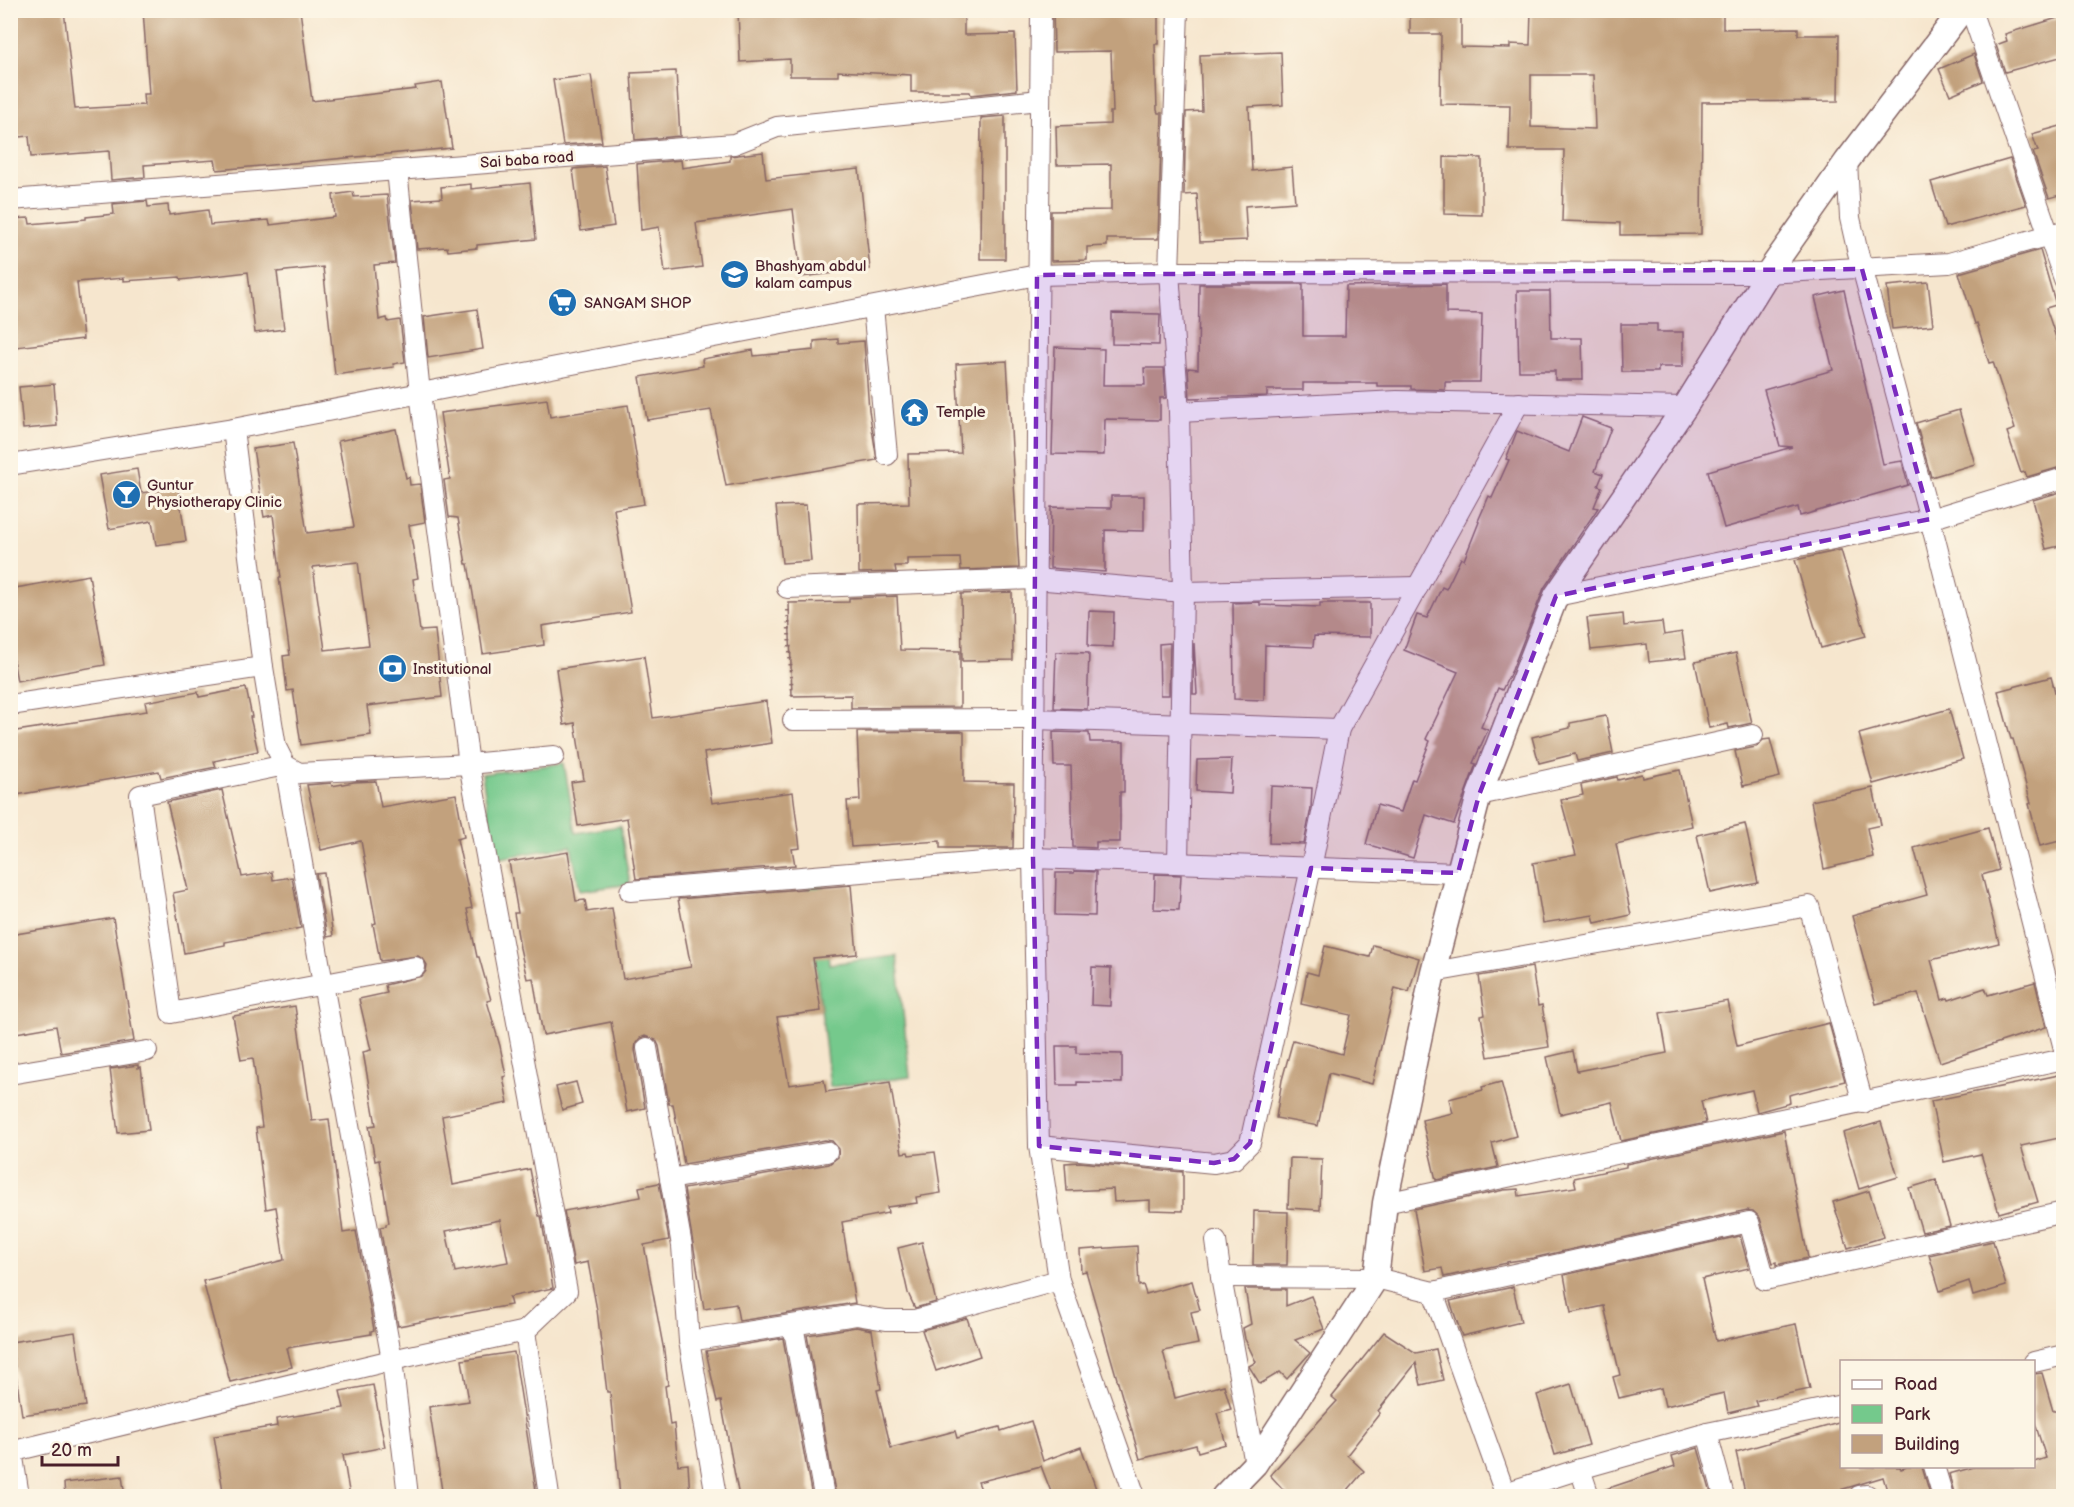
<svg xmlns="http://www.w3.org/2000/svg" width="2074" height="1507" font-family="'Balsamiq Sans',sans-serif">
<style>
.green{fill:#74c98c;stroke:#5f745c;stroke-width:1.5}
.building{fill:#c2a17d;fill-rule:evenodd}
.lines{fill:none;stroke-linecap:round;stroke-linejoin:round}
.minor-casing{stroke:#866564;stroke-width:22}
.tertiary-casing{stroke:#866564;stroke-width:27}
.path{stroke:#866564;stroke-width:4;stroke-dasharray:1.5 4.5;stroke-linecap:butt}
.minor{stroke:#fff;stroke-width:20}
.tertiary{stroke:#fff;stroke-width:24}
.marked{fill:#7b2cbf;fill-opacity:0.2;stroke:#7b2cbf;stroke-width:4.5;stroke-dasharray:12 8;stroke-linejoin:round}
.labels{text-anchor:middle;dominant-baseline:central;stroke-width:6;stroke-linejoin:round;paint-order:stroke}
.street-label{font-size:15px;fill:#4a1f2b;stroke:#fcf5e5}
.poi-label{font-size:15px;fill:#4a1f2b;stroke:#fcf5e5;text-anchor:start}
</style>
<rect width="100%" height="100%" fill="#fcf5e5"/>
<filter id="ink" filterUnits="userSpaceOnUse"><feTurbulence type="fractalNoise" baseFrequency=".0167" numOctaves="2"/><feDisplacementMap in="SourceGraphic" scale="12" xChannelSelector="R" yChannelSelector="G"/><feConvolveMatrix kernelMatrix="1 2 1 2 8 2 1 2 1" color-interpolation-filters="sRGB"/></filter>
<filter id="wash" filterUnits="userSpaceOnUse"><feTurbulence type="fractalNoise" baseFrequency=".008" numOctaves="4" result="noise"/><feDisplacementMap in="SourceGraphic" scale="24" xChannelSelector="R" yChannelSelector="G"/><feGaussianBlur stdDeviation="1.35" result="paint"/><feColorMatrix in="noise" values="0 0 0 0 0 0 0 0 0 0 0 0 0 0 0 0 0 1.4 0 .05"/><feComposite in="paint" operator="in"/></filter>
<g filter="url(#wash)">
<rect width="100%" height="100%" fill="#f6e6ce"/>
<!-- green -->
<g class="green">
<path d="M564,763L576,833L620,826L630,884L580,891L571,846L495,859L482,774Z"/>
<path d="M822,875L829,964L897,956L910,1077L830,1087L806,877Z"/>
</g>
<g id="blocks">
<!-- building -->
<g class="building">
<path d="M10,10H64L75,109L144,105L143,94H149L143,10H300L312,101L416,89L415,86L442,82L452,148L217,170L215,160L144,165L145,177L111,180L109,151L31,157L29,136L10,138V115H16L10,62Z"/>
<path d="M738,10H838V13L910,17V10H964V35L1015,34L1017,90L971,95L970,92H911V75L838,71V76H790V59L740,62Z"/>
<path d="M1053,10H1158V44H1155L1157,110L1158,113H1162L1158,239H1107V246L1087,247V260L1051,261V211L1111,210V164L1057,165L1056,126L1110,124V112H1113L1111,51L1054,52Z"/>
<path d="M1410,10H1461V47L1510,48V44L1530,45L1531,10H1723V29L1798,28V35H1839L1838,101L1702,102L1701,234L1620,235V223L1562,221L1564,150H1509L1510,105L1440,104L1441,34H1410ZM1531,75H1593L1595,129L1531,127Z"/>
<path d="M2064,16V56L2005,72L1996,45L2007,41L2005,34Z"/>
<path d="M1281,52L1283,105L1249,107L1252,171L1292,167L1295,202L1245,206L1247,240L1200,242L1197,194L1184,195L1186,112L1202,111L1200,55Z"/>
<path d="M1974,54L1983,81L1950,95L1939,69Z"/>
<path d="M676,71L680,136L635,140L631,73Z"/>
<path d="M591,75L602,142L563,145L553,80Z"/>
<path d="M1005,116V259H980L981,118Z"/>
<path d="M2064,125V194L2049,198L2033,152L2038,151L2032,134Z"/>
<path d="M763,152L766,179L859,169L870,269L801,277L793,209L696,223L702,267L665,272L659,227L641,230L637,164L681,160L682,168L730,161V156Z"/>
<path d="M1444,157L1482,158V215L1444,214Z"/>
<path d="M2010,159L2026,205L1945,227L1931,182Z"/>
<path d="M605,166L614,226L581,231L573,169Z"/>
<path d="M530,183L536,239L477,245V248L448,251L447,247L417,249L412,200L442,198L441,187L471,184V189Z"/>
<path d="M353,192L354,197L387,195L395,263L374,265L379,320L387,318L388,322L400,320L405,362L393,364L394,367L335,375L323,267L277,272L284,329L255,333L248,272L181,280L180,277L124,281V278L77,282L83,339L16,347L10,299V219L29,218L30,224L86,219V217L114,214L113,204L147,201L148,207L168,205L169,215L208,210L210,225L269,220L270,225L335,217L333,195Z"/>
<path d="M2040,250L2056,305L2046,308L2064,361V466L2027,477L2025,472L2021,473L2007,432L2015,429L1993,362L1989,363L1977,323L1975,324L1959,273Z"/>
<path d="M1928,282L1933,325L1892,329L1887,286Z"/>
<path d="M1199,284H1303V336H1345L1346,286L1446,284V313L1482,314L1480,382H1445V390L1411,389V386H1377V383H1303V390H1267V396L1190,398L1188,368L1198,369Z"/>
<path d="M1844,290L1883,464L1902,461L1908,485L1800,516L1798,507L1724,528L1708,471L1792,447L1780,446L1764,390L1833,370L1815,297Z"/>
<path d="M1517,291H1550L1551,338H1582L1583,380H1555V371H1519Z"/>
<path d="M477,309L483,349L428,358L424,317Z"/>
<path d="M1112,313L1160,314L1159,345L1112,344Z"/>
<path d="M1621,324H1657V332H1683V367H1658V372H1622Z"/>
<path d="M838,339V343L864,341L869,410L877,460L726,486L711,410L647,420L640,377L703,366L702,359L753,350L754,356L814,350V341Z"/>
<path d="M1055,347L1104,349L1103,385H1145L1144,368H1164L1166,398H1160V420L1105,419L1104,455L1052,454Z"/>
<path d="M1007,361L1019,568L961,570L960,558L907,559V566H895L896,572L859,573L858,504L909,503L908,454L961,453L956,364Z"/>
<path d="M54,384L57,426L23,429L19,387Z"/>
<path d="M547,399L550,417L628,405L644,504L614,509L631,612L542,626L544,645L483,654L476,606H475L468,564H466L458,518L449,517L444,480L450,479L440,413Z"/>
<path d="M1959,410L1975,464L1931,477L1916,423Z"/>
<path d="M1582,417L1611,428L1595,471L1603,474L1598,486L1602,487L1594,507L1598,508L1544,588L1512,670L1502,690L1498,688L1481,727L1488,730L1473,763L1476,764L1454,824L1426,815L1413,858L1366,844L1377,805L1401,812L1412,779L1415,780L1430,741L1426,739L1458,672L1404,650L1417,615L1427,618L1442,587L1446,589L1461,558L1464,560L1479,522L1478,521L1489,496L1492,498L1509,460L1506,459L1517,431L1569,452Z"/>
<path d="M396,429L406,478L409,477L410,485L420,484L425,522L409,525L418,578L413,579L420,631L435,630L442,697L367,706L371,735L301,745L293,690L287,691L283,656L290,655L279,578H281L273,515L264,517L253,449L293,443L307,533L354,527L338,441ZM358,562L369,645L325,650L313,567Z"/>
<path d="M137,469L141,493L178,488L186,541L156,545L152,521L109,529L99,475Z"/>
<path d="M2064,491V545L2046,549L2033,500Z"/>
<path d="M1111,496H1144V531L1105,530V572L1050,568L1051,507L1111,508Z"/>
<path d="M806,505L811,561L782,563L776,506Z"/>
<path d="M1841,550L1866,636L1821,648L1795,560Z"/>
<path d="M89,575L105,665L17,681L10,644V589Z"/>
<path d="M1012,592L1013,660L962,661L961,594Z"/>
<path d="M897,596L900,650L960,651V707L851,708V695L792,696L789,603L849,602V598Z"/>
<path d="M1260,602V605L1320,607V603H1370V637L1314,636L1313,647L1265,645L1264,700L1234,699L1233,603Z"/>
<path d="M1089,611L1114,612L1113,647L1088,646Z"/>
<path d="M1623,614L1624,626L1662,622L1664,635L1682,632L1686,658L1649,662L1647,644L1591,650L1587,618Z"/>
<path d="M1170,643L1169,695H1160L1159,644Z"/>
<path d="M1194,643L1197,694H1193Z"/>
<path d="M1056,652L1089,653L1087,709L1054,708Z"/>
<path d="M1736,653L1752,723L1729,728L1728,724L1709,728L1695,662Z"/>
<path d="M644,656L653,718L766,701L772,743L704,753L712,803L793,792L800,848L792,849L795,865L636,879L627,818L578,826L571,782L584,780L575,723L564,725L556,669Z"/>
<path d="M2051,677L2064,726V840L2040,846L2029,804L2031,803L2013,739H2011L1998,691Z"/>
<path d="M246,688L252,717H250L258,751L214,761L216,767L161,778L159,771L10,796V732L147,711L145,702L198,692L199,697Z"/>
<path d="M1949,709L1963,759L1873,784L1859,734Z"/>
<path d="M1606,716L1613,753L1577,761L1575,754L1539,763L1532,737L1570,728V723Z"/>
<path d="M960,731L964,732V782L1014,783L1013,848H940V841L851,847L847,801L860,800L857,732Z"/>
<path d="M1053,732L1089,733L1090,742H1124V792H1120V842H1096V848L1073,847L1071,766H1054Z"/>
<path d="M1770,739L1780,777L1743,786L1735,751L1756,747L1763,740Z"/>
<path d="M1232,759L1230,793L1196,791L1197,760Z"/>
<path d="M1680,770L1692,826L1616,844L1631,915L1595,923L1593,915L1543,923L1533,863L1576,855L1561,800L1583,795L1581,785L1617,777L1618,780L1642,774L1643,778Z"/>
<path d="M376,781L381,807L456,794L464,837L457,839L472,908L467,909L477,957H479L491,1000L487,1001L500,1046L506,1076L503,1077L508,1103L442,1116L453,1185L530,1169L539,1216H541L553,1288L509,1297L511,1305L398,1326L380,1227L386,1226V1224L389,1223L379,1160L375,1161L369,1126L376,1125L363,1052L371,1050L359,999L387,993L385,985L422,976L426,971L427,965L424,960L418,956L380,961L373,924L376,923L361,841L321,850L307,785L331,783L332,786L354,782ZM500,1220L508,1262L455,1272L446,1231Z"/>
<path d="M1271,786L1312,788L1311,808L1304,844L1269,843Z"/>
<path d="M1873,788L1881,825L1867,828L1873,857L1824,869L1811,801Z"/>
<path d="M222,790L242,877L272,872L273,880L292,877L301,928L225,942V945L184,953L173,893L188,890L167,802Z"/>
<path d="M1745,824L1758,883L1710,893L1697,835Z"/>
<path d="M1988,828L1999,870L1982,875L1999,943L1931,960L1942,1000L1948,998L1949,1000L1985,988L1988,995L2035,982L2046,1027L1940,1062L1918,993L1876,1004L1852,916L1927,895L1914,848Z"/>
<path d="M568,852L576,901L585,900L587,912L612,908L623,979L691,967L678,899L851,885L857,954L813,958L821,1011L777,1017L789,1085L824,1080L826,1092L890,1082L902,1153L908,1152L909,1155L935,1152L941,1193L916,1197L917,1203L887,1207L888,1213L842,1222L855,1303L739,1321L736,1304L704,1309L684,1189L829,1164L838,1157L839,1149L832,1141L825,1140L684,1164L673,1104H669L659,1046L656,1040L645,1036L640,1038L636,1043L635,1050L645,1108L627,1112L611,1022L543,1035L533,978L527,979L520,948L514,913H518L509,862Z"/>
<path d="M1074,871L1096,872L1095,916L1055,915L1056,873H1074Z"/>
<path d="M324,873L333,936L327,937L316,874Z"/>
<path d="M1155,874L1181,875L1179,910L1154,909Z"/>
<path d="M113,918L134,1041L61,1053L56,1026L10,1034V935Z"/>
<path d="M1373,945L1419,958L1409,992L1395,988L1372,1084L1329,1073L1318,1126L1276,1118L1282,1080L1293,1040L1342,1054L1351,1015L1301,1004L1307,972L1318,975L1325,946L1370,957Z"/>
<path d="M1092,967L1111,968L1110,1006L1091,1005Z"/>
<path d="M1532,967L1538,1006L1542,1005L1549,1047L1488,1057L1481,1016L1485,1015L1479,976Z"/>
<path d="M1728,1001L1737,1046L1829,1023L1845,1081L1789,1095L1790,1103L1757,1112L1752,1090L1701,1101L1706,1123L1621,1141L1612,1102L1560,1114L1547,1057L1573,1051L1577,1071L1667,1053L1660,1013Z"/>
<path d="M295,1006L312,1121L329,1119L343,1233L356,1231L374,1330L371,1331V1334L287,1348L292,1367L230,1382L203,1281L284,1260L276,1207L266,1209L256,1128L262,1127L253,1058L241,1060L233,1016Z"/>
<path d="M1056,1046H1076V1053L1122,1054V1083L1077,1082V1085H1057Z"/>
<path d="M138,1065V1068L141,1067L149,1130L118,1133L110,1069Z"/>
<path d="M2059,1075L2064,1096V1137L2021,1146L2038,1202L1999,1213L1981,1154L1944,1162L1931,1101Z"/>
<path d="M576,1082L582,1104L562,1110L556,1087Z"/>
<path d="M1501,1082L1516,1136L1492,1143L1498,1167L1436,1180L1422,1120L1453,1113L1449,1099L1483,1090L1482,1087Z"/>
<path d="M1881,1122L1898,1177L1859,1189L1843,1133Z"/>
<path d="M1784,1131L1808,1258L1776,1265V1262L1773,1263L1760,1218L1753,1211L1747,1210L1533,1258L1507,1262V1263L1444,1277L1442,1268L1425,1271L1414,1209L1504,1190L1518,1189L1519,1196L1576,1187L1574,1178L1626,1167V1164Z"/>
<path d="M1290,1158L1322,1159L1320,1210L1288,1208Z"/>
<path d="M1080,1162L1183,1172V1211L1150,1210V1200L1114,1202L1113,1189L1067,1191L1065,1163Z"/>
<path d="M1936,1180L1950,1226L1922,1232L1909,1188Z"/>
<path d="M659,1183L669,1240L644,1245L664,1351L668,1385L665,1386L670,1425L674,1424L678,1465L688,1464L690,1497H620L610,1392H607L597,1310L588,1262L574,1265L564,1211L641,1197L639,1187Z"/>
<path d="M1869,1191L1884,1237L1848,1248L1833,1202Z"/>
<path d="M1254,1211L1288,1212L1287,1265H1253Z"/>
<path d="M1740,1236L1749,1268L1702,1279L1716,1341L1796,1324L1810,1389L1755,1401L1757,1406L1728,1413L1724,1393L1665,1406L1661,1388L1619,1398L1613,1377L1620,1375L1604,1306L1571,1313L1564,1275Z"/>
<path d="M1993,1241L2006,1286L1973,1296L1969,1281L1940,1291L1929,1255Z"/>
<path d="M922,1242L936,1302L915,1308L908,1293L898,1248Z"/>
<path d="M1137,1246L1139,1286L1143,1285L1146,1294L1192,1281L1200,1310L1191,1312L1198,1344L1163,1351L1175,1398L1224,1385L1231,1409L1217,1413L1226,1444L1198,1452L1196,1445L1140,1459L1086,1271L1081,1272L1080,1250Z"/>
<path d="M1513,1287L1521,1322L1462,1336L1450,1301Z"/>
<path d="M1245,1289H1286V1306L1311,1296L1324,1329L1295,1340L1310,1353L1287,1379L1280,1372L1260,1384L1250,1368L1249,1366L1256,1362L1245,1339L1243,1328L1251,1324Z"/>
<path d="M967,1318L980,1356L936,1371L922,1330Z"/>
<path d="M856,1327L872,1330L881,1389L877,1390L891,1448L955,1431L957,1438L1000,1427L1001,1431L1031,1421L1043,1461L1081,1447L1099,1497H1053L1041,1466L978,1482L984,1497H836L807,1335Z"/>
<path d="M75,1332L86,1406L22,1415L11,1342Z"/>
<path d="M1384,1332L1416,1353L1436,1349L1443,1380L1421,1385L1416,1363L1378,1411L1380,1413L1347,1455L1364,1471L1342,1497H1290L1270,1475L1337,1401L1332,1397Z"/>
<path d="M783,1338L812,1497H739L721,1401L717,1402L706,1351Z"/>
<path d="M514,1352L537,1497H443L429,1407L469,1401L462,1360Z"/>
<path d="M2042,1373L2053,1411H2056L2064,1434V1497H1955L1949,1474L1974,1467H2034V1462L2046,1458L2034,1420V1374Z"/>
<path d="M1571,1384L1589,1445L1555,1455L1537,1395Z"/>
<path d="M373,1385L385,1447L343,1455L350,1497H224L214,1436L277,1426L276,1419L344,1408L340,1391Z"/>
<path d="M1842,1422V1467H1900L1901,1469L1907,1467H1922L1931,1497H1889L1883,1477L1830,1493L1829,1490L1806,1497H1746L1736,1452Z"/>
<path d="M1698,1448L1712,1497H1601L1600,1491L1675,1466L1672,1456Z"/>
<path d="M122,1476L125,1497H65L64,1483Z"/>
</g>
</g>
</g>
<g filter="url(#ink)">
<use href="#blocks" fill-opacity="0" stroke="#866564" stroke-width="1.5"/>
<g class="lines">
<defs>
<g id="minor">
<path d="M1041,10L1033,858L1039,1146L1059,1280L1135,1496"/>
<path d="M1178,10L1169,272L1179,412L1397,401L1685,407"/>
<path d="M1971,10L2064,279"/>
<path d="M1847,161L1850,218L1857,249L1930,519L2064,1049"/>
<path d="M397,170L420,393L469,764L567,1291L525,1331"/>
<path d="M10,200L734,144L777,127L1040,100"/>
<path d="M873,307L887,455"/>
<path d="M233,429L263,667L276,747L285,765L299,773L469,764L554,756"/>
<path d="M10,465L233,429L1037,275L1169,272L1768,273L1949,263L2064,231"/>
<path d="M787,588L1035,579L1183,592L1418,587"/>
<path d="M1556,596L1930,519L2064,478"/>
<path d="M10,705L263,667"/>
<path d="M793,720L1034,719L1339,729"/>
<path d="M1479,795L1753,735"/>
<path d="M1178,863L1183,592L1179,412"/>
<path d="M630,891L1033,858L1458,873"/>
<path d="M1433,972L1809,906L1863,1103"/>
<path d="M647,1048L682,1246L689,1341L716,1496"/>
<path d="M10,1074L147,1051"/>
<path d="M1039,1146L1214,1163L1234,1159L1250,1143L1311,868L1339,729L1519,403"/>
<path d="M670,1179L827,1152"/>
<path d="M1385,1203L2064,1059"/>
<path d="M1216,1241L1221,1277L1255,1464"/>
<path d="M1221,1277L1376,1278L1433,1292L1506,1496"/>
<path d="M1433,1292L1749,1222L1765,1280L2064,1212"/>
<path d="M793,1325L824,1496"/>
<path d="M689,1341L856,1315L886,1320H915L1059,1280"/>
<path d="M2034,1362L2064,1355"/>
<path d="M1707,1433L1724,1496"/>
<path d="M12,1451L19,1496"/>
<path d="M10,1452L392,1360L525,1331L549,1496"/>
<path d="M1934,1466L1943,1496"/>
<path d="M1580,1469L1589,1496"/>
<path d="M1505,1493L1580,1469L1707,1433L1842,1405"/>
<path d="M408,1496L392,1360L323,984L285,765L140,795L171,1013L415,967"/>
<path d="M1859,1496L1867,1495"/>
</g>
<path id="tertiary" d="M1224,1496L1255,1464L1376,1278L1385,1203L1433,972L1479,795L1556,596L1685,407L1768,273L1847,161L1962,10"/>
</defs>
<!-- minor casing -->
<use href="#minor" class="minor-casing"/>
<!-- tertiary casing -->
<use href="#tertiary" class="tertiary-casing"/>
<!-- path -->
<path class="path" d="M788,610L792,698"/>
<!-- minor -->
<use href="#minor" class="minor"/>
<!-- tertiary -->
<use href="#tertiary" class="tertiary"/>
</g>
</g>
<!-- marked area -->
<path class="marked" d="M1862,269L1930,519L1556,596L1479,795L1458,873L1311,868L1250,1143L1234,1159L1214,1163L1039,1146L1033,858L1037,275Z"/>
<!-- icons -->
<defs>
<symbol id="university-disc" viewBox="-11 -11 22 22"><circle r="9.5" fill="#1f6fb2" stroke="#fcf5e5"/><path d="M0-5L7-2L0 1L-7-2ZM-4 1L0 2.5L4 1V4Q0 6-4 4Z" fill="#fff"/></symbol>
<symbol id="supermarket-disc" viewBox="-11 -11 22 22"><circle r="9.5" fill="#1f6fb2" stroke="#fcf5e5"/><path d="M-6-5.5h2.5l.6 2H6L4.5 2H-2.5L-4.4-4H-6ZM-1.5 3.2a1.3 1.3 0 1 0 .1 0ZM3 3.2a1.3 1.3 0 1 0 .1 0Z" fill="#fff"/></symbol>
<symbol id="temple-disc" viewBox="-11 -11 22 22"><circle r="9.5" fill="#1f6fb2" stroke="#fcf5e5"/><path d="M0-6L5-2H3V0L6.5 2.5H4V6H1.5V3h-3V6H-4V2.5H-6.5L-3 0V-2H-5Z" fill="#fff"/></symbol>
<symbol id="bar-disc" viewBox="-11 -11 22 22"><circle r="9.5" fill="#1f6fb2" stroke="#fcf5e5"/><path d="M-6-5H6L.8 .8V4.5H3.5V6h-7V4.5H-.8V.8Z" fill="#fff"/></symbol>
<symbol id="bank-disc" viewBox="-11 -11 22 22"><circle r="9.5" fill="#1f6fb2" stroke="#fcf5e5"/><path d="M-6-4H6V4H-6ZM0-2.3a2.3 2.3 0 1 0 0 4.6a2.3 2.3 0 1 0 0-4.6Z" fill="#fff"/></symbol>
</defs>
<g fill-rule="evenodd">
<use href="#university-disc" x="718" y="258" width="33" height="33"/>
<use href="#supermarket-disc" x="546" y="286" width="33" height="33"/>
<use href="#temple-disc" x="898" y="396" width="33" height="33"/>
<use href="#bar-disc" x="110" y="478" width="33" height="33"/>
<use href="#bank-disc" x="376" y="652" width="33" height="33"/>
</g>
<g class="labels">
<!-- street labels -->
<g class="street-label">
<text transform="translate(527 160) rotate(-4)">Sai baba road</text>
</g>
<!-- poi labels -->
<g class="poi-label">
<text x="755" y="266">Bhashyam abdul<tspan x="755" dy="17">kalam campus</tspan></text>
<text x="584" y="303">SANGAM SHOP</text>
<text x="936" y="412">Temple</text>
<text x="147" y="485">Guntur<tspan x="147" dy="17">Physiotherapy Clinic</tspan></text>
<text x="413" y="669">Institutional</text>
</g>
</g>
<!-- margin -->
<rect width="2074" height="1507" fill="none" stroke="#fcf5e5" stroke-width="36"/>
<!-- legend -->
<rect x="1840" y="1360" width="195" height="108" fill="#fcf5e5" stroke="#b59f9b" stroke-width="1.5"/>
<rect x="1852" y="1380" width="30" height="9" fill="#ffffff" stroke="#b59f9b" stroke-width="1.5"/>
<text x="1894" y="1390" font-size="18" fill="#4a1f2b">Road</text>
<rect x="1852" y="1405" width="30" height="18" fill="#74c98c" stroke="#b59f9b" stroke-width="1.5"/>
<text x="1894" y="1420" font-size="18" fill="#4a1f2b">Park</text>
<rect x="1852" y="1435" width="30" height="18" fill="#c2a17d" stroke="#b59f9b" stroke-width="1.5"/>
<text x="1894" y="1450" font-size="18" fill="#4a1f2b">Building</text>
<!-- scale -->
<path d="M42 1456v9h76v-9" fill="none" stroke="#4a1f2b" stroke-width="3"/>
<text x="51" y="1456" font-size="18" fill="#4a1f2b" stroke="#fcf5e5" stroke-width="4.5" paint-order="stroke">20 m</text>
</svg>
